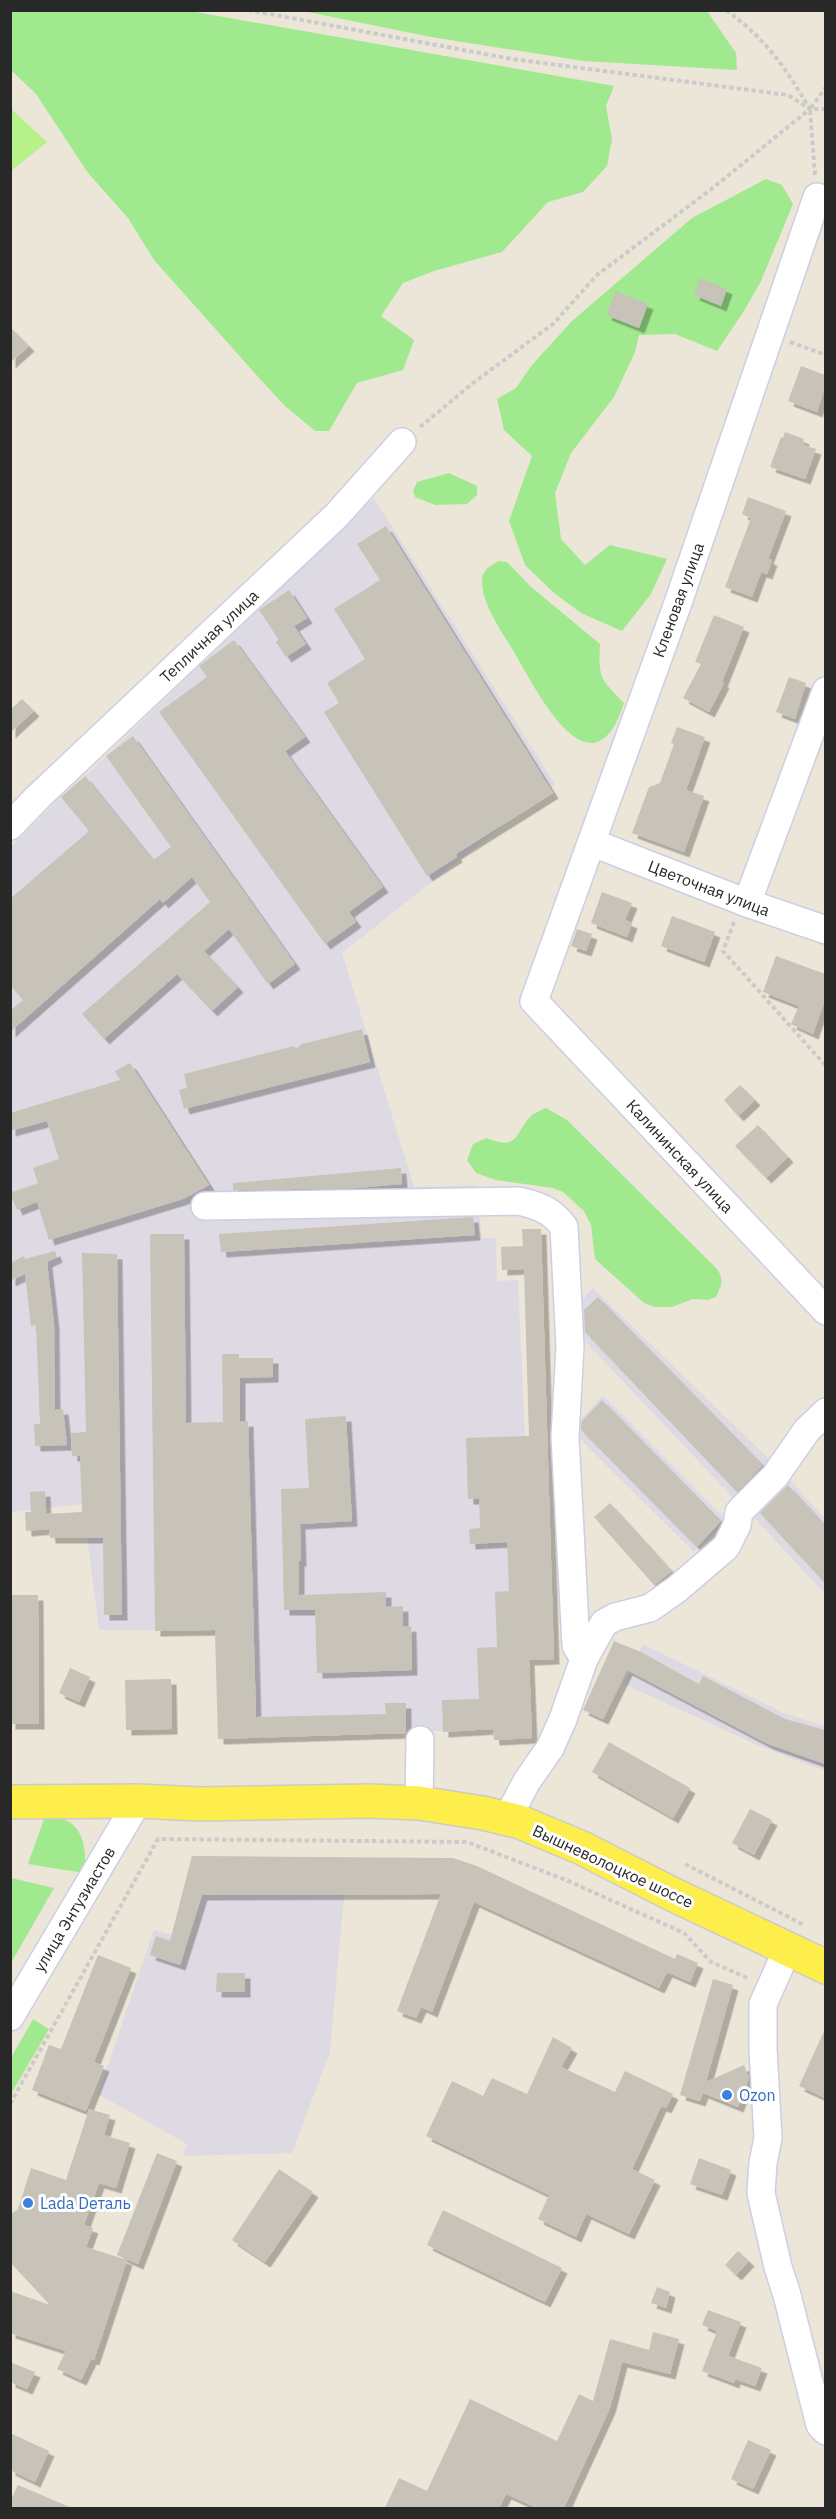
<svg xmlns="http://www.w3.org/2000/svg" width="836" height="2519" font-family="'IBM Plex Sans',sans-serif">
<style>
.industrial{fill:#dedae3}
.green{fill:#a0e98e}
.pitch{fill:#b6f189}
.building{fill:#c7c3b8;filter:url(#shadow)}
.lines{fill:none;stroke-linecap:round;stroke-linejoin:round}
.minor-casing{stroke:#cdcee3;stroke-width:30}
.major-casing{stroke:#cbcbcb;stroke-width:36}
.path{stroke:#cbcbcb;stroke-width:4;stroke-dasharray:4.5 3;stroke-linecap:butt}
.minor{stroke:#fff;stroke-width:27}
.major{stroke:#fdee4c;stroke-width:33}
.shop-dot{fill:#3f7fe0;stroke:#fff;stroke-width:2}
.labels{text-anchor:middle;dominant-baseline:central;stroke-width:6;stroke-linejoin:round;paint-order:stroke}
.street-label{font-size:16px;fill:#282828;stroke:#fff}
.shop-label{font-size:16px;fill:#366cbe;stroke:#fff;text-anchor:start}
</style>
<defs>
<filter id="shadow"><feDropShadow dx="5.5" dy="5.5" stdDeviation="0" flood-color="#0004"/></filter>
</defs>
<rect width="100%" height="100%" fill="#ece6d8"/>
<!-- industrial -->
<g class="industrial">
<path d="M374,498L555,784L342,953L414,1187L477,1185L482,1238H496L497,1281L518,1280L528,1505V1642L532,1738L494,1740L493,1729L218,1739L215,1631L99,1630L83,1504L11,1512L10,848L61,797L85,776Z"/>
<path d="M593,1288L777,1467L739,1504L563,1318Z"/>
<path d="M603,1395L727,1521L694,1552L571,1430Z"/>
<path d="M785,1475L825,1518V1594L747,1510Z"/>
<path d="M643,1644L786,1714L825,1726V1771L762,1747L624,1684Z"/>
<path d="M192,1856L345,1858L344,1895L330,2052L292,2153L183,2156L187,2144L98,2094L154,1930L172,1935Z"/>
</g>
<!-- green -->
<g class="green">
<path d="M10,11H190L614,86L606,106L612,139L607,166L583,192L548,202L502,252L434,271L403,283L381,316L414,340L403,370L357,383L329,431H315L284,405L260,379L154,260L128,218L88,173L36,94L11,70Z"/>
<path d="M303,11H707L736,53L737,70L584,61L431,37Z"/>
<path d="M766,179L782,185L793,204L761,281L744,311L717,351L675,334L639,335L635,352L614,397L571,453L555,493L561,539L585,565L610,545L667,559L651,594L622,631L581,613L553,592L525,565L509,521L532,456L504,430L497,399L516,388L532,365L572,321L692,218Z"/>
<path d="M449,473L477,486V495L467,504L435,505L415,497L413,491L417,482Z"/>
<path d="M499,561L507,562L530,586L600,644C598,679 601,679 624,703C593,799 540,697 518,659C506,637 481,605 482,580C482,570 491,565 499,561Z"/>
<path d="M546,1108L567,1120L717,1269C725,1280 721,1286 716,1297L708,1300L693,1299L672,1307H655L644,1303L595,1259L591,1225L584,1211L563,1192L553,1188L496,1180L476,1173L467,1160L473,1144L487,1138C520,1152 514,1132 532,1115C536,1112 542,1110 546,1108Z"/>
<path d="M44,1819C49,1819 58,1817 63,1819C85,1827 87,1853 84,1873L28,1864Z"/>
<path d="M11,1878L54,1888L11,1963L10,1878Z"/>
<path d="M33,2019L49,2029L11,2094V2058Z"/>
</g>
<!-- pitch -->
<path class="pitch" d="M11,109L47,142L11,171Z"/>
<!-- building -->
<g class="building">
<path d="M700,278L727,289L721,306L694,295Z"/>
<path d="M616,291L648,304L639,328L606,315Z"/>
<path d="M10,327L29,346L10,363Z"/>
<path d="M801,366L825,375V387L817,412L788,401Z"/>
<path d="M785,432L804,439L803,445L816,449L805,479L770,467L781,437L783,438Z"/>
<path d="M748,497L786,511L768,559L772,560L767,574L761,572L752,597L725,587L751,518L742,514Z"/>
<path d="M386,526L553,793L456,854L457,857L427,876L324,712L339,703L327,683L365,659L334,609L380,580L357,544Z"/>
<path d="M289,590L307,618L294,626L306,644L286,657L276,642L279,640L259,610Z"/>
<path d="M714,615L744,627L722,682L724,683L709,712L683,698L701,664L695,662Z"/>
<path d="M234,640L305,737L285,751L383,887L349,912L356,922L325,944L159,712L207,677L199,666Z"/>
<path d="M789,677L806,683L795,719L776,712Z"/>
<path d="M22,699L34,711L10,733V710Z"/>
<path d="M677,727L705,737L686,790L704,796L684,852L632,833L649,787L660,783L674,744L671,743Z"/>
<path d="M133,736L295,964L268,984L229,929L204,951L238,987L212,1011L177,974L104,1039L82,1014L210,902L192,877L163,903L160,899L10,1032V1011L23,1000L10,985V899L89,831L61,797L85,776L153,860L171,847L106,756Z"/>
<path d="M602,892L632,903L625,920L632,923L627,937L591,923Z"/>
<path d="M672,916L715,932L704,962L661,946Z"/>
<path d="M577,929L592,934L586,951L571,946Z"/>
<path d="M776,956L825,974V999L813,1034L791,1024L799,1006L763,992Z"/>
<path d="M362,1029L370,1062L184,1109L179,1090L187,1088L184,1074L294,1046L296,1049L302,1044Z"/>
<path d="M130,1063L209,1185L183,1199L49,1240L37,1202L17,1210L10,1193L38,1183L33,1168L59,1159L47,1121L10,1131V1113L120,1080L115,1071Z"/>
<path d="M740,1085L755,1100L738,1116L724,1100Z"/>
<path d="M758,1125L788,1157L766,1178L735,1146Z"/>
<path d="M401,1168L402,1184L356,1188L233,1190V1183Z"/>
<path d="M473,1217L475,1235L221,1252L219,1234Z"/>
<path d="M522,1229H541L554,1659L529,1660L532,1738L494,1740L493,1729L443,1732L442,1700L479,1699L477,1648L497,1647L495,1592L509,1591L507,1542L470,1544L469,1529L480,1528L479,1499H468L466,1438L529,1436L524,1269L502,1270L501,1247L523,1246Z"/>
<path d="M150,1234H184L186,1423L223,1422L222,1354H239V1358H273V1377L240,1378V1422L248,1421L256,1717L386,1714L385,1703H406V1733L218,1739L215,1630L155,1631Z"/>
<path d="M55,1251L57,1257L47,1262L54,1323L55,1410L63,1409L67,1445L35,1446L34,1424H40L36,1325L31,1326L25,1274L10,1281V1263L24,1256L25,1259Z"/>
<path d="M82,1253L117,1254L122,1615H104L103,1538H50L49,1529L26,1531L25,1512H31L30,1492L45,1491L46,1514L82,1512L80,1456H72L71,1433L86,1432Z"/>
<path d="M598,1297L763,1465L737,1492L585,1332L584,1310Z"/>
<path d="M602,1400L721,1521L697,1547L581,1430L582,1421Z"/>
<path d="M346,1416L352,1521L300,1524L301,1561H299V1595L386,1592V1607L403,1606V1627L411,1626L412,1670L317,1673L315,1610H284L281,1489L309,1488L305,1419Z"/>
<path d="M788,1485L825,1525V1583L760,1513Z"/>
<path d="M610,1503L672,1571L654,1585L594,1517Z"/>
<path d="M10,1595H38L39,1724H10Z"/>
<path d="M614,1641L641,1652L699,1684L703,1676L785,1719L825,1730V1764L768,1744L627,1670L603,1719L583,1710Z"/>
<path d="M70,1668L90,1677L79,1702L59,1693Z"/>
<path d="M171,1679L172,1729L126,1730L125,1680Z"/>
<path d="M609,1742L690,1788L673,1818L592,1772Z"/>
<path d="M750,1809L772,1820L754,1855L732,1843Z"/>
<path d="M192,1856L453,1858L477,1866L675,1959L677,1954L698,1963L690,1982L667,1972L659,1988L474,1902L432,2012L421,2007L416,2018L397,2011L441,1894L202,1895L180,1965L150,1955L156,1936L170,1941Z"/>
<path d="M98,1955L131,1968L94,2062L104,2066L86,2111L32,2090L49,2045L61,2049Z"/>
<path d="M217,1973H245V1992H216Z"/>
<path d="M713,1979L733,1985L706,2082L744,2065L749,2078L738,2107L703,2093L700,2101L680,2095Z"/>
<path d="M825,2029V2098L799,2086Z"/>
<path d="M553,2037L572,2048L561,2067L615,2092L625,2071L673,2094L666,2108L661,2106L632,2169L655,2180L629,2234L586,2214L576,2237L538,2219L549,2195L426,2136L452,2081L483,2096L492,2078L527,2094Z"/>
<path d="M89,2109L110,2115L104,2135L130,2143L116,2188L99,2183L84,2225L93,2228L86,2247L127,2260L94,2360L91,2359L81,2380L57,2369L66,2351L10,2333V2291L50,2305L10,2262V2215L18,2209L31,2168L66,2180Z"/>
<path d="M157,2153L177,2161L138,2264L117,2255Z"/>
<path d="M699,2158L731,2170L722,2195L690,2184Z"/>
<path d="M279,2169L313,2192L265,2262L232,2240Z"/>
<path d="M443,2210L562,2268L545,2302L427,2245Z"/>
<path d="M738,2251L749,2261L736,2275L725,2265Z"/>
<path d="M657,2287L670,2292L666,2308L651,2303Z"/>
<path d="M708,2310L741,2322L728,2356L762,2368L755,2386L735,2379L734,2383L702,2371L717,2331L702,2325Z"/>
<path d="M653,2332L679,2339L670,2374L622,2362L610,2408L564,2508H537L506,2494L499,2508H385L399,2478L427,2491L470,2399L557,2441L579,2394L593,2401L610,2339L649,2350Z"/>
<path d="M10,2362L35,2372L27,2389L10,2382Z"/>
<path d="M10,2433L49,2451L35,2482L10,2470Z"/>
<path d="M748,2440L771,2450L753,2489L731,2479Z"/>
<path d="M18,2485L72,2508H10V2502Z"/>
</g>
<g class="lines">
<defs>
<g id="minor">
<path d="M826,200L817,197L679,600L534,1001L826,1311"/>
<path d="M10,826L38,797L337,515L402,442"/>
<path d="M593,843L747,903L826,930"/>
<path d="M747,903L826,691"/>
<path d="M205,1206L518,1201C537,1205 552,1210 564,1227L570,1346L565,1437L576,1645L584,1659"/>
<path d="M419,1803L420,1740"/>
<path d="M507,1819L527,1781L550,1748L563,1719L584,1659L604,1623L615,1617L650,1608L677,1589L726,1547L737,1525L739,1512L775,1476L807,1430L826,1412"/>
<path d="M788,1948L763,2004V2049L768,2138L763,2163L761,2193L778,2267L787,2295L820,2425L826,2431"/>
<path d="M10,2017L138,1801"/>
</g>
<path id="major" d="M10,1802L138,1801L199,1804L369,1801L419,1803L483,1813L520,1822L582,1848L672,1894L826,1967"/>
</defs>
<!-- minor casing -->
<use href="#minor" class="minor-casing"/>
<!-- major casing -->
<use href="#major" class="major-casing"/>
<!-- path -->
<g class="path">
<path d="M248,10L512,59L788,95L810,109L714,187L597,275L553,324L473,383L419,428"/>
<path d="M726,10C768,41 784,66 810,109H826"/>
<path d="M815,175L810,109L826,87"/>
<path d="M790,342L826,355"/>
<path d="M734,922L723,951L826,1066"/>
<path d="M685,1864L804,1925"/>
<path d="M10,2104L158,1839L467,1842L566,1880L684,1933L711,1962L750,1979"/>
</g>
<!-- minor -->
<use href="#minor" class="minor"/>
<!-- major -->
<use href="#major" class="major"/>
</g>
<!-- markers -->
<g class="shop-dot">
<circle cx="727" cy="2095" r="6"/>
<circle cx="28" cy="2203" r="6"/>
</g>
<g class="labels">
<!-- street labels -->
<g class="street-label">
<text transform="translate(678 600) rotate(-70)">Кленовая улица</text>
<text transform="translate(209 636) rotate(-43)">Тепличная улица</text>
<text transform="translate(709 888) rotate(21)">Цветочная улица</text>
<text transform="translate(680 1156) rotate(47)">Калининская улица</text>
<text transform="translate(613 1866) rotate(25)">Вышневолоцкое шоссе</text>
<text transform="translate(74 1909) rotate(-59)">улица Энтузиастов</text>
</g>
<!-- shop labels -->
<g class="shop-label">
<text x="739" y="2095">Ozon</text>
<text x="40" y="2203">Lada Dеталь</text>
</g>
</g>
<!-- border -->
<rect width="836" height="2519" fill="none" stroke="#282828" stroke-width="24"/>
</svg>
